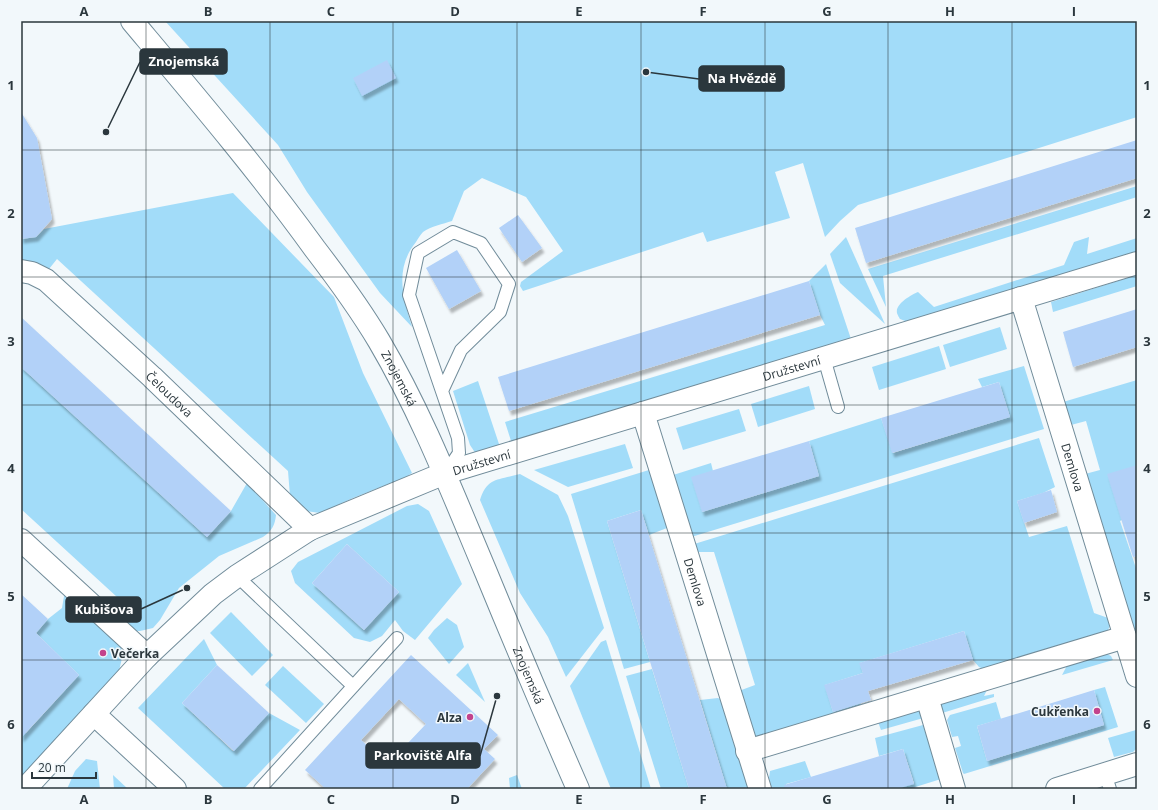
<svg xmlns="http://www.w3.org/2000/svg" width="1158" height="810" font-family="'Open Sans',sans-serif">
<style>
.green{fill:#a2dcf9;fill-rule:evenodd}
.building{fill:#b2d1f8;fill-rule:evenodd;filter:url(#shadow)}
.lines{fill:none;stroke-linecap:round;stroke-linejoin:round}
.service-casing{stroke:#718c9a;stroke-width:14}
.minor-casing{stroke:#718c9a;stroke-width:24}
.tertiary-casing{stroke:#718c9a;stroke-width:24}
.service{stroke:#fff;stroke-width:12}
.minor{stroke:#fff;stroke-width:22}
.tertiary{stroke:#fff;stroke-width:22}
.grid{fill:none;stroke:#2b373d;stroke-width:1;stroke-opacity:0.55}
.poi-dot{fill:#c3428c;stroke:#f2f8fb;stroke-width:1.5}
.labels{text-anchor:middle;dominant-baseline:central;stroke-width:3;stroke-linejoin:round;paint-order:stroke}
.street-label{font-size:12px;fill:#2b373d;stroke:#f2f8fb}
.poi-label{font-size:12px;font-weight:bold;fill:#2b373d;stroke:#f2f8fb;text-anchor:end}
.leader{fill:none;stroke:#2b373d;stroke-width:1.5}
.callout-dot{fill:#2b373d;stroke:#f2f8fb;stroke-width:1.5}
.callout{fill:#2b373d;stroke:#2b373d;stroke-width:1.5}
.callout-label{font-size:13px;text-anchor:middle;font-weight:bold;fill:#fff}
.neatline{fill:none;stroke:#2b373d;stroke-width:1.5}
.grid-label{font-size:13px;text-anchor:middle;font-weight:bold;fill:#2b373d}
</style>
<defs>
<filter id="shadow"><feDropShadow dx="2.5" dy="4.5" stdDeviation="1" flood-color="#0004"/></filter>
</defs>
<rect width="100%" height="100%" fill="#f2f8fb"/>
<!-- green -->
<g class="green">
<path d="M165,21H1137V117L858,205L840,221L825,237L803,163L775,172L790,218L707,242L703,232L523,291L520,286L521,282L563,251L526,197L482,178L464,191L452,221C443,224 431,226 423,232C420,235 418,239 416,242C394,269 403,297 412,327L380,293L307,192L278,145Z"/>
<path d="M1137,186V197L883,276L886,307L868,269Z"/>
<path d="M233,193L334,297L363,373L412,473L406,477L353,498L320,513L306,511L290,496L288,471L57,259L45,274L21,269V239L36,237L44,229Z"/>
<path d="M846,237L885,324L840,283L830,254Z"/>
<path d="M1089,237L1087,254L1137,238V252L908,322L900,319C900,319 897,314 897,313C895,304 911,295 918,292L934,307L1064,265L1074,242Z"/>
<path d="M826,264L851,339L512,444L505,422L825,325L820,315L809,281Z"/>
<path d="M1137,275V286L1053,312L1051,302Z"/>
<path d="M1000,327L1007,349L950,367L943,345Z"/>
<path d="M939,346L946,369L879,390L872,367Z"/>
<path d="M1024,366L1044,429L688,538L670,476L711,463L713,471L702,512L819,476L809,441L881,418L893,453L1010,417L999,382L982,387L978,379Z"/>
<path d="M21,367L207,537L231,511L247,483L276,515C275,525 272,531 263,537L219,556L179,588L160,620L153,628L140,631H128L101,607L117,597L21,509Z"/>
<path d="M1137,380V465L1122,520L1120,521L1137,571V643L1085,474L1100,470L1086,421L1071,425L1063,402Z"/>
<path d="M478,381L500,447L476,454L470,445L453,391Z"/>
<path d="M809,386L815,409L758,427L751,404Z"/>
<path d="M739,409L746,431L683,450L676,428Z"/>
<path d="M1039,438L1055,487L1043,493L1017,501L1029,537L1067,526L1094,613L1111,619L1110,626L1106,634L988,671L979,667L973,660L964,631L860,663L863,673L825,685L833,712L861,703L859,711L767,740L754,737L736,692L755,685L714,552H693L691,545Z"/>
<path d="M625,444L633,468L568,487L534,470Z"/>
<path d="M649,470L667,528L649,535L641,510L607,521L650,662L624,669L571,494Z"/>
<path d="M520,474L558,495L568,516L604,628L566,677L548,637L520,593L480,500C487,477 499,480 520,474Z"/>
<path d="M418,504L429,511L462,584L415,640L403,631L395,620L382,636L370,642L354,638L295,583L291,571L298,562L407,506ZM347,544L399,592L364,630L312,583Z"/>
<path d="M65,590L121,646L122,658L119,671L21,778V729L26,733L79,675L36,633L48,619L62,608Z"/>
<path d="M231,612L273,655L252,676L210,633Z"/>
<path d="M447,618L457,625L464,647L449,664L428,638L434,630Z"/>
<path d="M204,639L217,665L182,703L233,751L269,713L300,730L244,789H225L138,708Z"/>
<path d="M606,640L651,789H611L570,686L601,642Z"/>
<path d="M1107,654L1111,656L1113,660L1062,675L1070,660Z"/>
<path d="M468,663L485,702L456,675Z"/>
<path d="M283,666L324,704L306,723L265,685Z"/>
<path d="M652,669L689,789H661L626,676Z"/>
<path d="M990,684L984,696L994,694V697L939,714V703Z"/>
<path d="M1105,687L1118,727L964,774L963,773L955,748L961,746L958,736L952,737L947,720L950,715L996,702L1001,719L977,726L987,761L1104,725L1094,690Z"/>
<path d="M718,698L725,702L753,789H727L700,700Z"/>
<path d="M920,708L927,717L881,730L878,722Z"/>
<path d="M923,725L941,779L909,789H896L914,783L903,749L879,756L875,738Z"/>
<path d="M1136,730L1137,733V748L1133,752L1114,757L1108,738Z"/>
<path d="M86,759L97,761L100,789H67L75,771Z"/>
<path d="M805,761L811,777L786,784L787,789H772L769,778L770,771Z"/>
<path d="M113,775L128,789H114Z"/>
<path d="M517,775L522,789H510L509,778Z"/>
</g>
<!-- building -->
<g class="building">
<path d="M387,60L396,78L362,96L353,78Z"/>
<path d="M21,112L37,138L52,219L36,237L21,239Z"/>
<path d="M1137,140V178L866,263L855,228Z"/>
<path d="M518,215L542,248L522,262L499,228Z"/>
<path d="M457,250L481,291L449,309L426,268Z"/>
<path d="M809,281L820,315L509,411L498,377Z"/>
<path d="M1137,309V347L1073,367L1063,332Z"/>
<path d="M21,317L231,511L207,537L21,367Z"/>
<path d="M999,382L1010,417L892,453L881,418Z"/>
<path d="M809,441L819,476L702,512L691,477Z"/>
<path d="M1137,465V556L1133,557L1107,474Z"/>
<path d="M1051,490L1057,512L1024,523L1017,501Z"/>
<path d="M641,510L706,721L727,789H689L607,521Z"/>
<path d="M347,544L399,592L364,630L312,583Z"/>
<path d="M21,594L48,619L36,633L79,675L21,738Z"/>
<path d="M964,631L973,660L868,691L871,700L833,712L824,685L863,673L859,663Z"/>
<path d="M411,655L498,735L484,749L495,759L467,789H326L305,770ZM399,699L426,724L388,764L361,740Z"/>
<path d="M217,665L269,713L234,751L182,703Z"/>
<path d="M1094,690L1104,725L987,761L977,726Z"/>
<path d="M903,749L914,784L896,789H785L784,785Z"/>
</g>
<g class="lines">
<defs>
<g id="service">
<path d="M824,358L838,407"/>
<path d="M442,391L461,350L500,312L509,284L481,243L453,232L418,253L409,295L458,438L459,453L447,471"/>
<path d="M237,576L353,686"/>
<path d="M1105,774L1110,789"/>
<path d="M260,789L397,638"/>
</g>
<g id="minor">
<path id="s1" d="M21,271L32,273L46,280L152,377L310,529"/>
<path id="s2" d="M1021,298L1137,676"/>
<path id="s3" d="M643,413L760,789"/>
<path d="M21,540L147,656"/>
<path d="M927,697L954,789"/>
<path d="M94,714L175,789"/>
<path d="M747,751L1125,637"/>
<path id="s4" d="M25,789L147,656L213,594L237,576L310,529L445,473L1137,263"/>
<path d="M1057,789L1137,764"/>
</g>
<g id="tertiary">
<path id="s5" d="M132,21C195,96 258,170 315,249C338,279 360,309 379,341C422,414 452,492 485,570C515,643 546,716 578,789"/>
</g>
</defs>
<!-- service casing -->
<use href="#service" class="service-casing"/>
<!-- minor casing -->
<use href="#minor" class="minor-casing"/>
<!-- tertiary casing -->
<use href="#tertiary" class="tertiary-casing"/>
<!-- service -->
<use href="#service" class="service"/>
<!-- minor -->
<use href="#minor" class="minor"/>
<!-- tertiary -->
<use href="#tertiary" class="tertiary"/>
</g>
<!-- grid -->
<path class="grid" d="M146,21V789M270,21V789M393,21V789M517,21V789M641,21V789M765,21V789M888,21V789M1012,21V789M21,150H1137M21,277H1137M21,405H1137M21,533H1137M21,660H1137"/>
<!-- markers -->
<g class="poi-dot">
<circle cx="103" cy="653" r="4"/>
<circle cx="1097" cy="711" r="4"/>
<circle cx="470" cy="717" r="4"/>
</g>
<g class="labels">
<!-- street labels -->
<g class="street-label">
<text stroke="none"><textPath href="#s4" startOffset="896">Družstevní</textPath></text>
<text stroke="none"><textPath href="#s5" startOffset="447">Znojemská</textPath></text>
<text stroke="none"><textPath href="#s1" startOffset="195">Čeloudova</textPath></text>
<text stroke="none"><textPath href="#s4" startOffset="572">Družstevní</textPath></text>
<text stroke="none"><textPath href="#s2" startOffset="177">Demlova</textPath></text>
<text stroke="none"><textPath href="#s3" startOffset="177">Demlova</textPath></text>
<text stroke="none"><textPath href="#s5" startOffset="771">Znojemská</textPath></text>
</g>
<!-- poi labels -->
<g class="poi-label">
<text x="111" y="653" text-anchor="start">Večerka</text>
<text x="1089" y="711">Cukřenka</text>
<text x="462" y="717">Alza</text>
</g>
</g>
<!-- callouts -->
<path class="leader" d="M106 132L140 62M646 72L699 79M187 588L141 609M497 696L480 756"/>
<g class="callout-dot">
<circle cx="106" cy="132" r="4"/>
<circle cx="646" cy="72" r="4"/>
<circle cx="187" cy="588" r="4"/>
<circle cx="497" cy="696" r="4"/>
</g>
<g class="callout">
<rect x="140" y="49" width="87" height="25" rx="4"/>
<rect x="699" y="66" width="85" height="25" rx="4"/>
<rect x="66" y="597" width="75" height="25" rx="4"/>
<rect x="366" y="743" width="114" height="25" rx="4"/>
</g>
<g class="callout-label">
<text x="184" y="66">Znojemská</text>
<text x="742" y="83">Na Hvězdě</text>
<text x="104" y="614">Kubišova</text>
<text x="423" y="760">Parkoviště Alfa</text>
</g>
<!-- border -->
<rect width="1158" height="810" fill="none" stroke="#f2f8fb" stroke-width="44"/>
<!-- scale -->
<path d="M32 772v6h64v-6" fill="none" stroke="#2b373d" stroke-width="2"/>
<text x="38" y="772" font-size="12" fill="#2b373d" stroke="#f2f8fb" stroke-width="3" paint-order="stroke">20 m</text>
<rect x="22" y="22" width="1114" height="766" class="neatline"/>
<g class="grid-label">
<text x="84" y="16">A</text>
<text x="208" y="16">B</text>
<text x="331" y="16">C</text>
<text x="455" y="16">D</text>
<text x="579" y="16">E</text>
<text x="703" y="16">F</text>
<text x="827" y="16">G</text>
<text x="950" y="16">H</text>
<text x="1074" y="16">I</text>
<text x="11" y="90">1</text>
<text x="1147" y="90">1</text>
<text x="11" y="218">2</text>
<text x="1147" y="218">2</text>
<text x="11" y="346">3</text>
<text x="1147" y="346">3</text>
<text x="11" y="473">4</text>
<text x="1147" y="473">4</text>
<text x="11" y="601">5</text>
<text x="1147" y="601">5</text>
<text x="11" y="729">6</text>
<text x="1147" y="729">6</text>
<text x="84" y="804">A</text>
<text x="208" y="804">B</text>
<text x="331" y="804">C</text>
<text x="455" y="804">D</text>
<text x="579" y="804">E</text>
<text x="703" y="804">F</text>
<text x="827" y="804">G</text>
<text x="950" y="804">H</text>
<text x="1074" y="804">I</text>
</g>
</svg>
